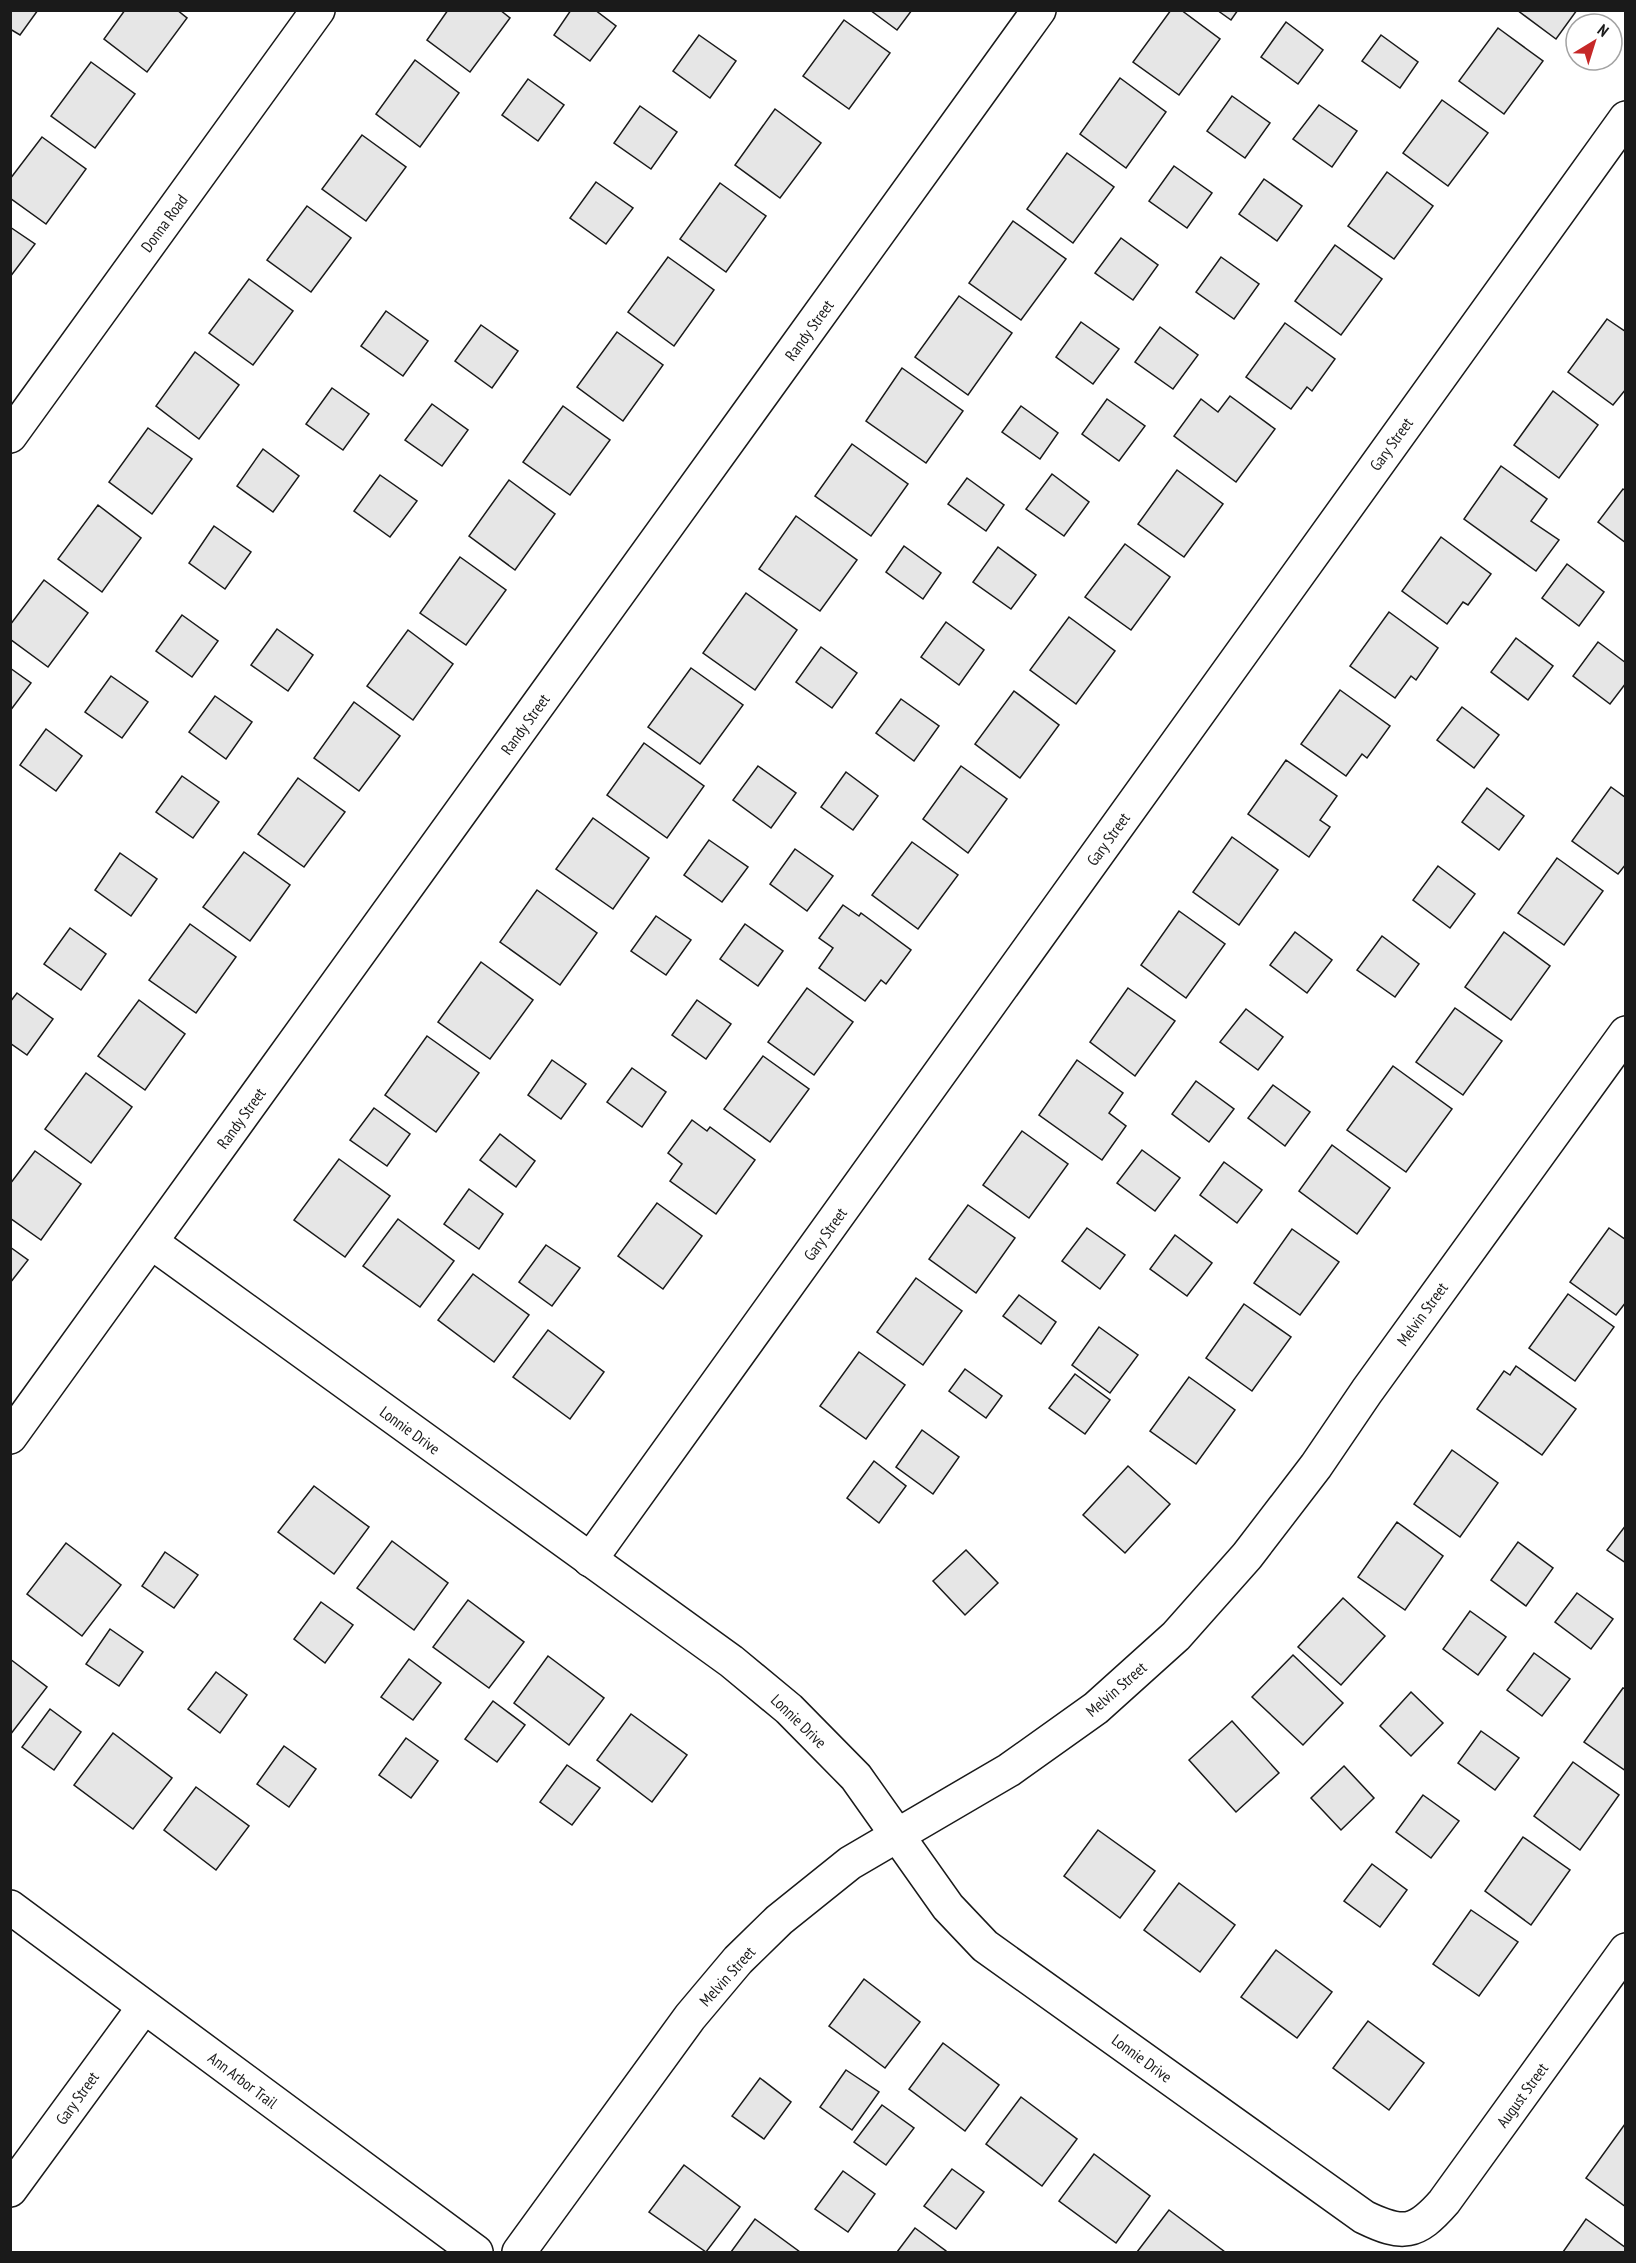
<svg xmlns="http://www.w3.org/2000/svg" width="1636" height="2263" font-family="'PT Sans Narrow',sans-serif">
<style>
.building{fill:#e6e6e6;stroke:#1a1a1a;stroke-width:1.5}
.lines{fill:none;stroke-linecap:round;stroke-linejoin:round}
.street-casing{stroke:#1a1a1a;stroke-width:36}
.secondary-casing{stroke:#1a1a1a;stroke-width:36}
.street{stroke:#fff;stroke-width:33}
.secondary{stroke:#fff;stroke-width:33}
.labels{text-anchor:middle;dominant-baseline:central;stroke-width:4.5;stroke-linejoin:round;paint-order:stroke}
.street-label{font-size:16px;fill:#1a1a1a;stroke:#fff}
</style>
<rect width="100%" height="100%" fill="#fff"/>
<!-- building -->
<g class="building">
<path d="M10,10H38L20,35L10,29Z"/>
<path d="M125,10H177L187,18L147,72L104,39Z"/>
<path d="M448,10H500L510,18L470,72L427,40Z"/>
<path d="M571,10H595L616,26L590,61L554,35Z"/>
<path d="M870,10H912L897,30Z"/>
<path d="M1171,10H1181L1220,39L1179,95L1133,62Z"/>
<path d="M1217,10H1238L1231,20Z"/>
<path d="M1517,10H1577L1556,39Z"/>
<path d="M844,20L890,53L849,109L803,76Z"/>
<path d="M1286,22L1323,50L1298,84L1261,57Z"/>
<path d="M1498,28L1543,61L1504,114L1459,81Z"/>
<path d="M699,35L736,61L710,98L673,71Z"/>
<path d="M1381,35L1418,62L1400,88L1362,61Z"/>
<path d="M415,60L459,93L420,147L376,114Z"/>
<path d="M91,62L135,94L95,148L51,116Z"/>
<path d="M1120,78L1166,112L1126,168L1080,134Z"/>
<path d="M528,79L564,105L538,141L502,115Z"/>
<path d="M1232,96L1270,123L1245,158L1207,131Z"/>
<path d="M1442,100L1488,133L1448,186L1403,153Z"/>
<path d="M1319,105L1357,131L1332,167L1293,139Z"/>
<path d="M640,106L677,132L651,169L614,143Z"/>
<path d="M775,109L821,143L780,198L735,165Z"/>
<path d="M362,135L406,167L366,221L322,189Z"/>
<path d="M42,137L86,169L46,224L10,198V179Z"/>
<path d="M1067,153L1114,187L1073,243L1027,209Z"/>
<path d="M1174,166L1212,193L1187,228L1149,201Z"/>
<path d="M1387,172L1433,206L1394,259L1348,226Z"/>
<path d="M1264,179L1302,206L1277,241L1239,214Z"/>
<path d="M596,182L633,208L606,244L570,218Z"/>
<path d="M720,183L766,216L726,272L680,239Z"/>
<path d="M307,206L351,238L311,292L267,260Z"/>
<path d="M1013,221L1066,259L1021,320L969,283Z"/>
<path d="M10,227L35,244L10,277Z"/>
<path d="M1121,238L1158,265L1133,300L1095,273Z"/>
<path d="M1335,245L1382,279L1341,335L1295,301Z"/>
<path d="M668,257L714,290L674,346L628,312Z"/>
<path d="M1221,257L1259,284L1234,319L1196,292Z"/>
<path d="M249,279L293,311L253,365L209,333Z"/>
<path d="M959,296L1012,333L968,395L915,357Z"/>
<path d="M386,311L428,341L403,376L361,346Z"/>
<path d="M1607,319L1626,332V389L1613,405L1568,372Z"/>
<path d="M1081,322L1119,349L1093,384L1056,357Z"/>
<path d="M1285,323L1335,359L1312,391L1307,387L1291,409L1246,377Z"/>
<path d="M481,325L518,351L492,388L455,361Z"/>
<path d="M1160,327L1198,355L1173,389L1135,362Z"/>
<path d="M617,332L663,365L623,421L577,387Z"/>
<path d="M195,352L239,385L199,439L156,406Z"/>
<path d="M902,368L963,411L926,463L866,421Z"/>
<path d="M332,388L369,414L343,450L306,424Z"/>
<path d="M1553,391L1598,425L1559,478L1514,445Z"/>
<path d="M1230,396L1275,429L1236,482L1174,436L1201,399L1218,412Z"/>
<path d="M1107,399L1145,426L1119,461L1082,434Z"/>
<path d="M432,404L468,430L442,466L405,440Z"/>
<path d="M563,406L610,440L570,495L523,462Z"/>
<path d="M1021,406L1058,433L1040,459L1002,432Z"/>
<path d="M148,428L192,459L152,514L109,482Z"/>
<path d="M852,444L908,484L871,536L815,496Z"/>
<path d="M263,449L299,476L273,512L237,486Z"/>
<path d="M1501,466L1547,499L1531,521L1559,540L1536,571L1464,519Z"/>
<path d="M1177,470L1223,504L1184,557L1138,524Z"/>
<path d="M1052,474L1089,502L1064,536L1026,509Z"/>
<path d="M380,475L417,501L390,537L354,511Z"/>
<path d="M967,478L1004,505L986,531L948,504Z"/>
<path d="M509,480L555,514L515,570L469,536Z"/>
<path d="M1623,489L1626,491V543L1598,522Z"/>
<path d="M98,505L141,538L102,592L58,559Z"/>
<path d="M796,516L857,560L820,611L759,569Z"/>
<path d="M214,526L251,552L225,589L189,563Z"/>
<path d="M1441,537L1491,574L1468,605L1463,602L1447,624L1402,591Z"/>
<path d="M1125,544L1170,577L1131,630L1085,597Z"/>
<path d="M904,546L941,573L923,599L886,572Z"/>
<path d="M998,547L1036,575L1011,609L973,582Z"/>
<path d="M460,557L506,590L466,645L420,613Z"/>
<path d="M1567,564L1604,592L1579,626L1542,598Z"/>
<path d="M44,580L88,613L48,667L10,639V625Z"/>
<path d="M746,593L797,630L755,690L703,653Z"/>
<path d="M1389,612L1438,648L1416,680L1411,676L1395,698L1350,666Z"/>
<path d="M182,615L218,641L192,677L156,651Z"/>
<path d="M1069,617L1115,651L1076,704L1030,670Z"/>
<path d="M946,622L984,650L959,685L921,657Z"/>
<path d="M277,629L313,655L288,691L251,665Z"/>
<path d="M408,630L453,664L413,720L367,686Z"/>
<path d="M1516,638L1553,666L1528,700L1491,672Z"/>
<path d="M1598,642L1626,663V683L1610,704L1573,676Z"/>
<path d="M821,647L857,673L832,708L796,682Z"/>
<path d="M10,668L31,683L10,711Z"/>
<path d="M691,668L743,705L700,764L648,727Z"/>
<path d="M111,676L148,702L122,738L85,712Z"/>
<path d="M1340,690L1390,726L1367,758L1362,754L1346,776L1301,744Z"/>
<path d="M1014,691L1059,725L1020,778L975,744Z"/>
<path d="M215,696L252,722L226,759L189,732Z"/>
<path d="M901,699L939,726L914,761L876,733Z"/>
<path d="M354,702L400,736L359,791L314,758Z"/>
<path d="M1462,707L1499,735L1474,768L1437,740Z"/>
<path d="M46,729L82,756L56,791L20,765Z"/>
<path d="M644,743L704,786L667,838L607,795Z"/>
<path d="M1286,760L1337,796L1320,820L1330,827L1309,857L1248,814Z"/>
<path d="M758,766L796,793L771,828L733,800Z"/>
<path d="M961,766L1007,799L968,853L923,819Z"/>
<path d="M846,772L878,796L853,830L821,807Z"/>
<path d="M182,776L219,802L193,838L156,812Z"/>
<path d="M298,778L345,812L304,867L258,834Z"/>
<path d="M1611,787L1626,798V864L1618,874L1572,841Z"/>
<path d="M1487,788L1524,816L1499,850L1462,822Z"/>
<path d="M593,818L649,858L613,909L556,869Z"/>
<path d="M1232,837L1278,870L1239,925L1193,892Z"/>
<path d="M709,840L748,867L722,902L684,875Z"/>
<path d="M912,842L958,875L918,929L872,895Z"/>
<path d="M795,849L833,876L807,911L770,884Z"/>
<path d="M244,852L290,885L250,941L203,907Z"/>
<path d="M120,853L157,879L131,916L95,890Z"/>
<path d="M1557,858L1603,891L1564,945L1518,913Z"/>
<path d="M1438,866L1475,894L1450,928L1413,900Z"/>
<path d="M537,890L597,933L560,985L500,942Z"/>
<path d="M843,905L859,916L861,913L911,950L886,984L881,980L865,1001L819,968L833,948L819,938Z"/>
<path d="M1179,911L1225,944L1186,998L1141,965Z"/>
<path d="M656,916L691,940L666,975L631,951Z"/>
<path d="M190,924L236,957L196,1013L149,980Z"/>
<path d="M745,924L783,951L758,986L720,959Z"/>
<path d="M70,928L106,954L81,990L44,964Z"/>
<path d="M1295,932L1332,960L1307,993L1270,965Z"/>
<path d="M1504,932L1550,966L1511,1020L1465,987Z"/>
<path d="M1382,936L1419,964L1395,997L1357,970Z"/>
<path d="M481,962L533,1000L490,1059L438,1022Z"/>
<path d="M807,988L853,1022L814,1075L768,1042Z"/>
<path d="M1128,988L1175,1021L1135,1076L1090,1042Z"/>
<path d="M17,993L53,1019L27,1055L10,1043V1002Z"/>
<path d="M139,1000L185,1034L145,1090L98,1056Z"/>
<path d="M697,1000L731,1024L706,1059L672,1035Z"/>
<path d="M1455,1008L1502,1041L1463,1095L1416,1062Z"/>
<path d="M1246,1009L1283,1037L1258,1070L1220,1042Z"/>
<path d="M427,1036L479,1073L436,1132L385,1095Z"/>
<path d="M763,1056L809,1089L770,1142L724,1109Z"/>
<path d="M552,1060L586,1084L561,1119L528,1095Z"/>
<path d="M1077,1060L1123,1093L1109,1113L1126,1126L1102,1160L1039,1115Z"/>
<path d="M1393,1066L1452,1109L1406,1172L1347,1130Z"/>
<path d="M632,1068L666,1092L642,1127L607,1102Z"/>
<path d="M86,1073L132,1107L91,1163L45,1129Z"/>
<path d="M1196,1081L1234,1109L1209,1142L1172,1114Z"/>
<path d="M1273,1085L1310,1112L1285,1146L1248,1118Z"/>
<path d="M374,1108L410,1134L387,1166L350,1140Z"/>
<path d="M692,1120L707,1131L710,1127L755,1160L716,1214L670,1181L682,1164L668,1153Z"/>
<path d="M1022,1131L1068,1164L1029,1218L983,1185Z"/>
<path d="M500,1134L535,1161L516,1187L480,1160Z"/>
<path d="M1332,1145L1390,1188L1357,1234L1299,1191Z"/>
<path d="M1142,1150L1180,1178L1155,1211L1117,1183Z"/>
<path d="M35,1151L81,1184L41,1240L10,1218V1184Z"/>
<path d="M339,1159L390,1196L345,1257L294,1220Z"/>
<path d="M1224,1162L1262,1190L1237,1223L1200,1195Z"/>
<path d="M469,1189L503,1214L479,1249L444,1224Z"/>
<path d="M657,1203L702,1236L663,1289L618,1256Z"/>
<path d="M968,1205L1015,1238L976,1293L929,1259Z"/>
<path d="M398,1219L454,1261L420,1307L363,1266Z"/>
<path d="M1087,1228L1125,1255L1100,1289L1062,1261Z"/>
<path d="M1609,1228L1626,1240V1302L1616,1315L1570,1282Z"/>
<path d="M1292,1229L1339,1262L1300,1315L1254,1283Z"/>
<path d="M1175,1235L1212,1263L1187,1296L1150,1269Z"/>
<path d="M546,1245L580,1268L552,1306L519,1282Z"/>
<path d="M10,1247L28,1260L10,1283Z"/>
<path d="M473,1274L529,1315L494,1362L438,1320Z"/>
<path d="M916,1278L962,1311L923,1365L877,1332Z"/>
<path d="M1568,1294L1614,1327L1575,1381L1529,1348Z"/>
<path d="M1019,1295L1056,1322L1041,1344L1003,1316Z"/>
<path d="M1244,1304L1291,1337L1252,1391L1206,1358Z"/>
<path d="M1099,1327L1138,1355L1110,1393L1072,1365Z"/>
<path d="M548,1330L604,1372L570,1419L513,1377Z"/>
<path d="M859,1352L905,1385L866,1439L820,1406Z"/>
<path d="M1516,1366L1576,1409L1542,1455L1477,1409L1504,1371L1510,1375Z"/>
<path d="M965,1369L1002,1396L986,1418L949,1391Z"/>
<path d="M1075,1374L1110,1400L1085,1434L1049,1408Z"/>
<path d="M1189,1377L1235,1410L1196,1464L1150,1431Z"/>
<path d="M922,1430L959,1457L933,1494L896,1467Z"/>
<path d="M1452,1450L1498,1483L1460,1537L1414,1504Z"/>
<path d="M874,1461L906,1486L879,1523L847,1498Z"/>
<path d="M1128,1466L1170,1504L1125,1553L1083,1515Z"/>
<path d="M314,1486L369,1527L334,1574L278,1532Z"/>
<path d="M1397,1522L1443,1556L1405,1610L1358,1577Z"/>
<path d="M1626,1525V1563L1607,1550Z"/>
<path d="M392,1541L448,1583L414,1630L357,1588Z"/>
<path d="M1518,1542L1553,1568L1526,1606L1491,1580Z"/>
<path d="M66,1543L121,1585L82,1636L27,1594Z"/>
<path d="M966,1550L998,1583L965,1615L933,1581Z"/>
<path d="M165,1552L198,1575L174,1608L142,1586Z"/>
<path d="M1577,1593L1613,1619L1591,1649L1555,1622Z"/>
<path d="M1343,1598L1385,1636L1341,1685L1298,1647Z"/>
<path d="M468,1600L524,1642L489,1688L433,1647Z"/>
<path d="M321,1602L353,1625L325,1663L294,1639Z"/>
<path d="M1470,1611L1506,1637L1478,1675L1443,1649Z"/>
<path d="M110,1629L143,1652L119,1686L86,1664Z"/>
<path d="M1534,1653L1570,1679L1542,1716L1507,1690Z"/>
<path d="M1293,1655L1343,1703L1303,1745L1252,1697Z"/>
<path d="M548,1656L604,1698L569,1745L514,1703Z"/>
<path d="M10,1659L47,1687L10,1735Z"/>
<path d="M409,1659L441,1683L413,1720L381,1697Z"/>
<path d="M216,1672L247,1695L220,1733L188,1709Z"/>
<path d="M1623,1688L1626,1689V1771L1584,1742Z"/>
<path d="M1411,1692L1443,1723L1411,1756L1380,1726Z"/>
<path d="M493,1701L525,1725L497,1762L465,1739Z"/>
<path d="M50,1709L81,1732L54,1770L22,1747Z"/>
<path d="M631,1714L687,1755L652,1802L597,1760Z"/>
<path d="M1232,1721L1279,1773L1236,1812L1189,1760Z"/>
<path d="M1481,1731L1519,1758L1495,1790L1458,1763Z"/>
<path d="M113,1733L172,1778L133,1829L74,1785Z"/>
<path d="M406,1738L438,1761L411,1798L379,1775Z"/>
<path d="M284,1746L316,1769L289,1807L257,1784Z"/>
<path d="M1573,1762L1619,1795L1580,1850L1534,1816Z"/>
<path d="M567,1765L600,1788L572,1825L540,1802Z"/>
<path d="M1344,1766L1374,1798L1341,1830L1311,1798Z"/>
<path d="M196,1787L249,1826L216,1870L164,1830Z"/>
<path d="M1423,1795L1459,1821L1431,1858L1396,1832Z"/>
<path d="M1098,1830L1155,1871L1120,1918L1064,1876Z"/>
<path d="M1523,1837L1570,1870L1531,1925L1485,1891Z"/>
<path d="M1372,1864L1407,1890L1380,1927L1344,1901Z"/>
<path d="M1179,1883L1235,1925L1200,1972L1144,1930Z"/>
<path d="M1471,1910L1518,1942L1479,1996L1433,1964Z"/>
<path d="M1276,1950L1332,1992L1297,2038L1241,1997Z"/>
<path d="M864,1979L920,2022L885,2068L829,2026Z"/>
<path d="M1368,2021L1424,2063L1389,2110L1333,2068Z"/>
<path d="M943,2043L999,2085L965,2131L909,2089Z"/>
<path d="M846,2070L879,2092L852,2130L820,2107Z"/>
<path d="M760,2078L791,2102L764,2139L732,2116Z"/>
<path d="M1021,2097L1077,2139L1042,2186L986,2144Z"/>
<path d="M882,2105L914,2128L886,2165L854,2142Z"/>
<path d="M1625,2124H1626V2207L1586,2178Z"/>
<path d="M1094,2154L1150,2196L1116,2243L1059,2201Z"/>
<path d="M684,2165L740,2207L706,2252L649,2212Z"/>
<path d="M952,2169L984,2192L956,2229L924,2206Z"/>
<path d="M843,2171L875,2194L848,2232L815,2209Z"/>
<path d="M1169,2210L1225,2252H1137Z"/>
<path d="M755,2219L800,2252H731Z"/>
<path d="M1586,2219L1626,2248V2252H1563Z"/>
<path d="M915,2228L946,2251V2252H897Z"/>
</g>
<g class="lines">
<defs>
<g id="street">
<path d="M10,436L318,10"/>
<path d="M151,1242L731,1661L789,1709L856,1777L948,1907L985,1946L1364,2217C1403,2236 1416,2234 1444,2202L1626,1950"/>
<path d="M10,1437L1039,10"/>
<path d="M590,1560L1626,118"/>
<path d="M10,2190L144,2007"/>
<path d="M519,2252L690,2017L738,1960L779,1920L850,1863L1009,1770L1096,1708L1176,1636L1247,1556L1316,1466L1367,1391L1626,1033"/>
</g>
<path id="secondary" d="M10,1907L476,2252"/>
</defs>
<!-- street casing -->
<use href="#street" class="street-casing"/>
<!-- secondary casing -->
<use href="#secondary" class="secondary-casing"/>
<!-- street -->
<use href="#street" class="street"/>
<!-- secondary -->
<use href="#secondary" class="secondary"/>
</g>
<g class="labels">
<!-- street labels -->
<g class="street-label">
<text transform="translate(164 223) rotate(-54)">Donna Road</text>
<text transform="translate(809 330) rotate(-54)">Randy Street</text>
<text transform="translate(1391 444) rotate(-54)">Gary Street</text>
<text transform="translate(525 724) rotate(-54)">Randy Street</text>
<text transform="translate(1108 839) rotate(-54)">Gary Street</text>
<text transform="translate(241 1118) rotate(-54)">Randy Street</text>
<text transform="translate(825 1234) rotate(-54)">Gary Street</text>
<text transform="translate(1422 1314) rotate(-54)">Melvin Street</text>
<text transform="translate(410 1430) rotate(36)">Lonnie Drive</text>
<text transform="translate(1116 1689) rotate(-41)">Melvin Street</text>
<text transform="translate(799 1721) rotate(44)">Lonnie Drive</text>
<text transform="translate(727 1976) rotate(-48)">Melvin Street</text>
<text transform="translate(1142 2058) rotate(36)">Lonnie Drive</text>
<text transform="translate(243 2080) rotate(37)">Ann Arbor Trail</text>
<text transform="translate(1522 2095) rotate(-54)">August Street</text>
<text transform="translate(77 2098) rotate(-54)">Gary Street</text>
</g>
</g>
<!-- border -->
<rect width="1636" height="2263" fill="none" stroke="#1a1a1a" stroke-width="24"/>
<!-- north arrow -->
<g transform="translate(1594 42) rotate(38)"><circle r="28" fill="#ffffff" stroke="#a3a3a3" stroke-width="1.5"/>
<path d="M0-4.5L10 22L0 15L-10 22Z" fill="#c62828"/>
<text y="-9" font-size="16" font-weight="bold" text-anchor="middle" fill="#1a1a1a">N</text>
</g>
</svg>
